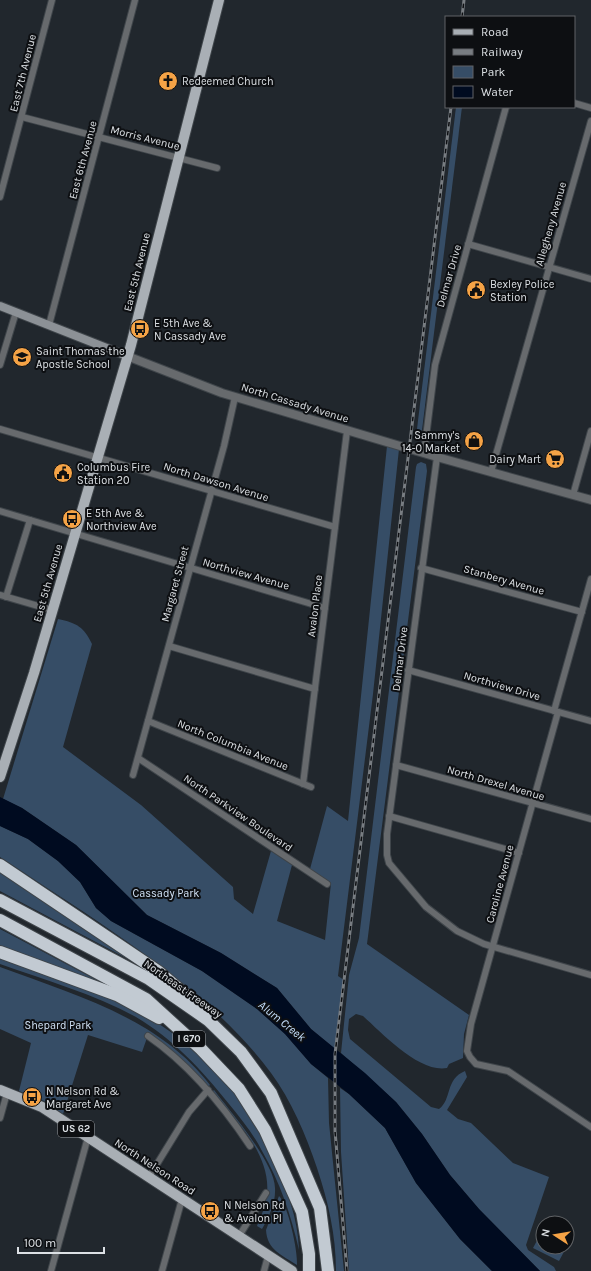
<svg xmlns="http://www.w3.org/2000/svg" width="591" height="1271" font-family="Karla,sans-serif">
<style>
.green{fill:#364d66}
.water{fill:#000b20}
.lines{fill:none;stroke-linecap:round;stroke-linejoin:round}
.minor-casing{stroke:#3f454a;stroke-width:8}
.tertiary-casing{stroke:#3f454a;stroke-width:10}
.secondary-casing{stroke:#3f454a;stroke-width:10}
.primary-casing{stroke:#3f454a;stroke-width:12}
.motorway-casing{stroke:#3f454a;stroke-width:14}
.minor{stroke:#676a6d;stroke-width:6}
.tertiary{stroke:#676a6d;stroke-width:8}
.secondary{stroke:#8c9196;stroke-width:8}
.primary{stroke:#a9afb5;stroke-width:10}
.motorway{stroke:#c2cad2;stroke-width:12}
.rail-casing{stroke:#787d82;stroke-width:3}
.rail{stroke:#0d0f12;stroke-width:1.5;stroke-dasharray:4.5;stroke-linecap:butt}
.labels{text-anchor:middle;dominant-baseline:central;stroke-width:4;stroke-linejoin:round;paint-order:stroke}
.shield{fill:#0d0f12;stroke:#9ea1a5;stroke-width:1}
.shield-label{font-size:10px;font-weight:bold;fill:#dce0e4}
.street-label{font-size:11px;fill:#dce0e4;stroke:#0d0f12}
.poi-label{font-size:11px;fill:#dce0e4;stroke:#0d0f12;text-anchor:start}
.park-label{font-size:11px;fill:#d1e2f6;stroke:#0d0f12}
.water-label{font-size:12px;font-style:italic;fill:#c5dffc;stroke:#0d0f12}
</style>
<rect width="100%" height="100%" fill="#21272d"/>
<!-- green -->
<g class="green">
<path d="M456,107H462L422,430L420,432L417,429Z"/>
<path d="M387,446L399,449L373,694L338,976L344,980L335,1049L311,1029L277,988L221,953L147,915L76,845L22,808L3,799L58,619C77,623 84,627 92,644L63,747L141,805L233,887L234,899L253,914L271,851L292,865L277,921L325,940L331,883L310,869L327,806L348,821Z"/>
<path d="M421,462L426,464L427,471L367,944L469,1015L464,1034L463,1058L449,1064L447,1068C419,1073 383,1034 363,1016L356,1014L349,1019L348,1030L350,1039L431,1107L439,1109C452,1100 445,1079 465,1071L467,1077L447,1110L458,1119L471,1123L513,1163L549,1177L526,1245L528,1250L554,1267L556,1271H540L479,1209L450,1175L422,1134L396,1102L341,1053L349,975L359,938L416,467L417,464Z"/>
<path d="M0,826L28,839L58,861L80,882L96,908L111,921L202,971L257,1009L285,1034L311,1064L328,1078L329,1123L344,1271H336C336,1235 328,1201 317,1168C306,1135 291,1100 271,1073C206,985 90,917 0,857Z"/>
<path d="M0,870L141,966L0,891Z"/>
<path d="M0,929L106,985L0,948Z"/>
<path d="M0,958C36,971 73,982 108,997C182,1028 241,1085 273,1158C286,1188 298,1217 299,1250C291,1215 280,1182 262,1151C253,1133 241,1119 229,1104C202,1070 173,1039 136,1017C94,994 45,980 0,964Z"/>
<path d="M0,967C75,995 159,1018 210,1085L208,1087L148,1035L142,1052L88,1035L63,1114L44,1101L19,1091L31,1043L0,1029Z"/>
<path d="M340,1088L349,1094L385,1128L416,1183L460,1239L492,1271H349L341,1152Z"/>
<path d="M214,1090C230,1111 275,1163 275,1188C276,1202 269,1217 262,1229L257,1226C260,1217 265,1209 266,1200C275,1158 236,1120 212,1092Z"/>
<path d="M279,1196C288,1205 298,1251 297,1265C282,1255 267,1250 266,1230Z"/>
<path d="M540,1235L543,1237V1247L566,1248L559,1261L533,1248Z"/>
</g>
<!-- water -->
<path class="water" d="M0,797L22,808L76,845L147,915L221,953L277,988L311,1029L365,1073L396,1102L422,1134L450,1175L479,1209L540,1271H492L460,1239L416,1183L385,1128L349,1094L311,1064L285,1034L257,1009L202,971L111,921L96,908L80,882L58,861L28,839L0,826Z"/>
<g class="lines">
<defs>
<g id="minor">
<path d="M574,103L591,108"/>
<path d="M22,117L217,168"/>
<path d="M0,197L52,0"/>
<path d="M468,244L591,279"/>
<path d="M49,325L135,0"/>
<path d="M0,365L16,312"/>
<path d="M0,429L335,527"/>
<path d="M424,453L435,365L506,107"/>
<path d="M437,457L387,834V855L389,863L426,907L457,931L484,944L591,975"/>
<path d="M491,472L591,121"/>
<path d="M573,495L591,431"/>
<path d="M0,511L325,608"/>
<path d="M421,568L582,612"/>
<path d="M0,595L52,610"/>
<path d="M6,597L30,520"/>
<path d="M169,646L315,689"/>
<path d="M408,670L591,721"/>
<path d="M554,711L591,579"/>
<path d="M558,712L471,1024L467,1051L470,1057L476,1064L508,1071L591,1127"/>
<path d="M148,721L311,787"/>
<path d="M138,758L327,884"/>
<path d="M396,765L591,819"/>
<path d="M133,775L224,446L235,397"/>
<path d="M303,784L347,431"/>
<path d="M389,816L519,853"/>
<path d="M148,1036C190,1065 222,1104 250,1146"/>
<path d="M0,1118L7,1093"/>
<path d="M149,1177L189,1112L208,1090"/>
<path d="M239,1236L266,1193"/>
<path d="M51,1271L88,1137"/>
<path d="M162,1271L182,1199"/>
<path d="M264,1271L268,1256"/>
</g>
<path id="tertiary" d="M127,356L222,393L437,457L591,500"/>
<path id="secondary" d="M0,306L127,356"/>
<g id="primary">
<path d="M0,777L34,673L131,345L219,0"/>
<path d="M0,1090L42,1107L292,1271"/>
</g>
<g id="motorway">
<path d="M0,865L159,972L199,1006"/>
<path d="M0,900L149,979L208,1020L241,1052L271,1093L320,1208L328,1271"/>
<path d="M0,920L146,999L201,1049L239,1089L265,1130L302,1212L309,1254V1271"/>
<path d="M0,952L117,995L159,1018"/>
</g>
</defs>
<!-- minor casing -->
<use href="#minor" class="minor-casing"/>
<!-- tertiary casing -->
<use href="#tertiary" class="tertiary-casing"/>
<!-- secondary casing -->
<use href="#secondary" class="secondary-casing"/>
<!-- primary casing -->
<use href="#primary" class="primary-casing"/>
<!-- motorway casing -->
<use href="#motorway" class="motorway-casing"/>
<!-- minor -->
<use href="#minor" class="minor"/>
<!-- tertiary -->
<use href="#tertiary" class="tertiary"/>
<!-- secondary -->
<use href="#secondary" class="secondary"/>
<!-- primary -->
<use href="#primary" class="primary"/>
<!-- motorway -->
<use href="#motorway" class="motorway"/>
<defs>
<g id="rail">
<path d="M462,17L464,0"/>
<path d="M347,1271L335,1131V1054L451,107"/>
</g>
</defs>
<!-- rail casing -->
<use href="#rail" class="rail-casing"/>
<!-- rail -->
<use href="#rail" class="rail"/>
</g>
<!-- icons -->
<defs>
<symbol id="church-disc" viewBox="-11 -11 22 22"><circle r="9.5" fill="#f5a346" stroke="#0d0f12"/><path d="M-1.2-6h2.4v3.5h3.3v2.4h-3.3V6h-2.4V-.1h-3.3v-2.4h3.3Z" fill="#111"/></symbol>
<symbol id="civic-disc" viewBox="-11 -11 22 22"><circle r="9.5" fill="#f5a346" stroke="#0d0f12"/><path d="M-.6-6.5H3V-4.5H.6V-3L4-1V1h2V6H-6V1h2V-1L-.6-3ZM-1.2 2.5V6h2.4V2.5Z" fill="#111"/></symbol>
<symbol id="bus-disc" viewBox="-11 -11 22 22"><circle r="9.5" fill="#f5a346" stroke="#0d0f12"/><path d="M-5-6H5V4H4V6H2V4H-2V6H-4V4H-5ZM-3.5-4V0h7V-4ZM-3.5 1.2v1.5H-2V1.2ZM2 1.2v1.5H3.5V1.2Z" fill="#111"/></symbol>
<symbol id="school-disc" viewBox="-11 -11 22 22"><circle r="9.5" fill="#f5a346" stroke="#0d0f12"/><path d="M0-5L7-2L0 1L-7-2ZM-4 1L0 2.5L4 1V4Q0 6-4 4Z" fill="#111"/></symbol>
<symbol id="shop-disc" viewBox="-11 -11 22 22"><circle r="9.5" fill="#f5a346" stroke="#0d0f12"/><path d="M-5-2.5h2.3a2.7 3.5 0 0 1 5.4 0H5L5.5 6h-11ZM-1.5-2.5h3a1.5 2.3 0 0 0-3 0Z" fill="#111"/></symbol>
<symbol id="supermarket-disc" viewBox="-11 -11 22 22"><circle r="9.5" fill="#f5a346" stroke="#0d0f12"/><path d="M-6-5.5h2.5l.6 2H6L4.5 2H-2.5L-4.4-4H-6ZM-1.5 3.2a1.3 1.3 0 1 0 .1 0ZM3 3.2a1.3 1.3 0 1 0 .1 0Z" fill="#111"/></symbol>
</defs>
<g fill-rule="evenodd">
<use href="#church-disc" x="157" y="70" width="22" height="22"/>
<use href="#civic-disc" x="465" y="279" width="22" height="22"/>
<use href="#bus-disc" x="129" y="318" width="22" height="22"/>
<use href="#school-disc" x="11" y="346" width="22" height="22"/>
<use href="#shop-disc" x="463" y="430" width="22" height="22"/>
<use href="#supermarket-disc" x="544" y="448" width="22" height="22"/>
<use href="#civic-disc" x="52" y="462" width="22" height="22"/>
<use href="#bus-disc" x="61" y="508" width="22" height="22"/>
<use href="#bus-disc" x="21" y="1086" width="22" height="22"/>
<use href="#bus-disc" x="199" y="1200" width="22" height="22"/>
</g>
<g class="labels">
<!-- shield labels -->
<g class="shield">
<rect x="173" y="1031" width="32" height="16" rx="3"/>
<rect x="58" y="1121" width="36" height="16" rx="3"/>
</g>
<g class="shield-label">
<text x="189" y="1039">I 670</text>
<text x="76" y="1129">US 62</text>
</g>
<!-- street labels -->
<g class="street-label">
<text transform="translate(23 73) rotate(-76)">East 7th Avenue</text>
<text transform="translate(145 138) rotate(14)">Morris Avenue</text>
<text transform="translate(83 160) rotate(-75)">East 6th Avenue</text>
<text transform="translate(551 224) rotate(-74)">Allegheny Avenue</text>
<text transform="translate(137 272) rotate(-76)">East 5th Avenue</text>
<text transform="translate(449 276) rotate(-74)">Delmar Drive</text>
<text transform="translate(295 403) rotate(17)">North Cassady Avenue</text>
<text transform="translate(216 482) rotate(17)">North Dawson Avenue</text>
<text transform="translate(246 574) rotate(16)">Northview Avenue</text>
<text transform="translate(504 580) rotate(16)">Stanbery Avenue</text>
<text transform="translate(48 583) rotate(-74)">East 5th Avenue</text>
<text transform="translate(175 584) rotate(-75)">Margaret Street</text>
<text transform="translate(315 606) rotate(-83)">Avalon Place</text>
<text transform="translate(400 659) rotate(-83)">Delmar Drive</text>
<text transform="translate(502 686) rotate(16)">Northview Drive</text>
<text transform="translate(233 745) rotate(22)">North Columbia Avenue</text>
<text transform="translate(496 783) rotate(16)">North Drexel Avenue</text>
<text transform="translate(238 813) rotate(34)">North Parkview Boulevard</text>
<text transform="translate(500 884) rotate(-75)">Caroline Avenue</text>
<text transform="translate(183 989) rotate(35)">Northeast Freeway</text>
<text transform="translate(155 1167) rotate(33)">North Nelson Road</text>
</g>
<!-- poi labels -->
<g class="poi-label">
<text x="182" y="81">Redeemed Church</text>
<text x="490" y="284">Bexley Police<tspan x="490" dy="13">Station</tspan></text>
<text x="154" y="323">E 5th Ave &amp;<tspan x="154" dy="13">N Cassady Ave</tspan></text>
<text x="36" y="351">Saint Thomas the<tspan x="36" dy="13">Apostle School</tspan></text>
<text x="460" y="435" text-anchor="end">Sammy's<tspan x="460" dy="13">14-0 Market</tspan></text>
<text x="541" y="459" text-anchor="end">Dairy Mart</text>
<text x="77" y="467">Columbus Fire<tspan x="77" dy="13">Station 20</tspan></text>
<text x="86" y="513">E 5th Ave &amp;<tspan x="86" dy="13">Northview Ave</tspan></text>
<text x="46" y="1091">N Nelson Rd &amp;<tspan x="46" dy="13">Margaret Ave</tspan></text>
<text x="224" y="1205">N Nelson Rd<tspan x="224" dy="13">&amp; Avalon Pl</tspan></text>
</g>
<!-- park labels -->
<g class="park-label">
<text x="166" y="893">Cassady Park</text>
<text x="58" y="1025">Shepard Park</text>
</g>
<!-- water labels -->
<g class="water-label">
<text transform="translate(282 1021) rotate(39)">Alum Creek</text>
</g>
</g>
<!-- legend -->
<rect x="445" y="16" width="130" height="92" fill="#0d0f12" stroke="#606366"/>
<rect x="453" y="29" width="20" height="6" fill="#a9afb5" stroke="#606366"/>
<text x="481" y="36" font-size="12" fill="#dce0e4">Road</text>
<rect x="453" y="49" width="20" height="6" fill="#787d82" stroke="#606366"/>
<text x="481" y="56" font-size="12" fill="#dce0e4">Railway</text>
<rect x="453" y="66" width="20" height="12" fill="#364d66" stroke="#606366"/>
<text x="481" y="76" font-size="12" fill="#dce0e4">Park</text>
<rect x="453" y="86" width="20" height="12" fill="#000b20" stroke="#606366"/>
<text x="481" y="96" font-size="12" fill="#dce0e4">Water</text>
<!-- north arrow -->
<g transform="translate(555 1235) rotate(282)"><circle r="19" fill="#0d0f12" stroke="#606366"/>
<path d="M0-3L7 15L0 10L-7 15Z" fill="#f5a346"/>
<text y="-6" font-size="11" font-weight="bold" text-anchor="middle" fill="#dce0e4">N</text>
</g>
<!-- scale -->
<path d="M18 1247v6h86v-6" fill="none" stroke="#dce0e4" stroke-width="2"/>
<text x="24" y="1247" font-size="12" fill="#dce0e4" stroke="#0d0f12" stroke-width="3" paint-order="stroke">100 m</text>
</svg>
